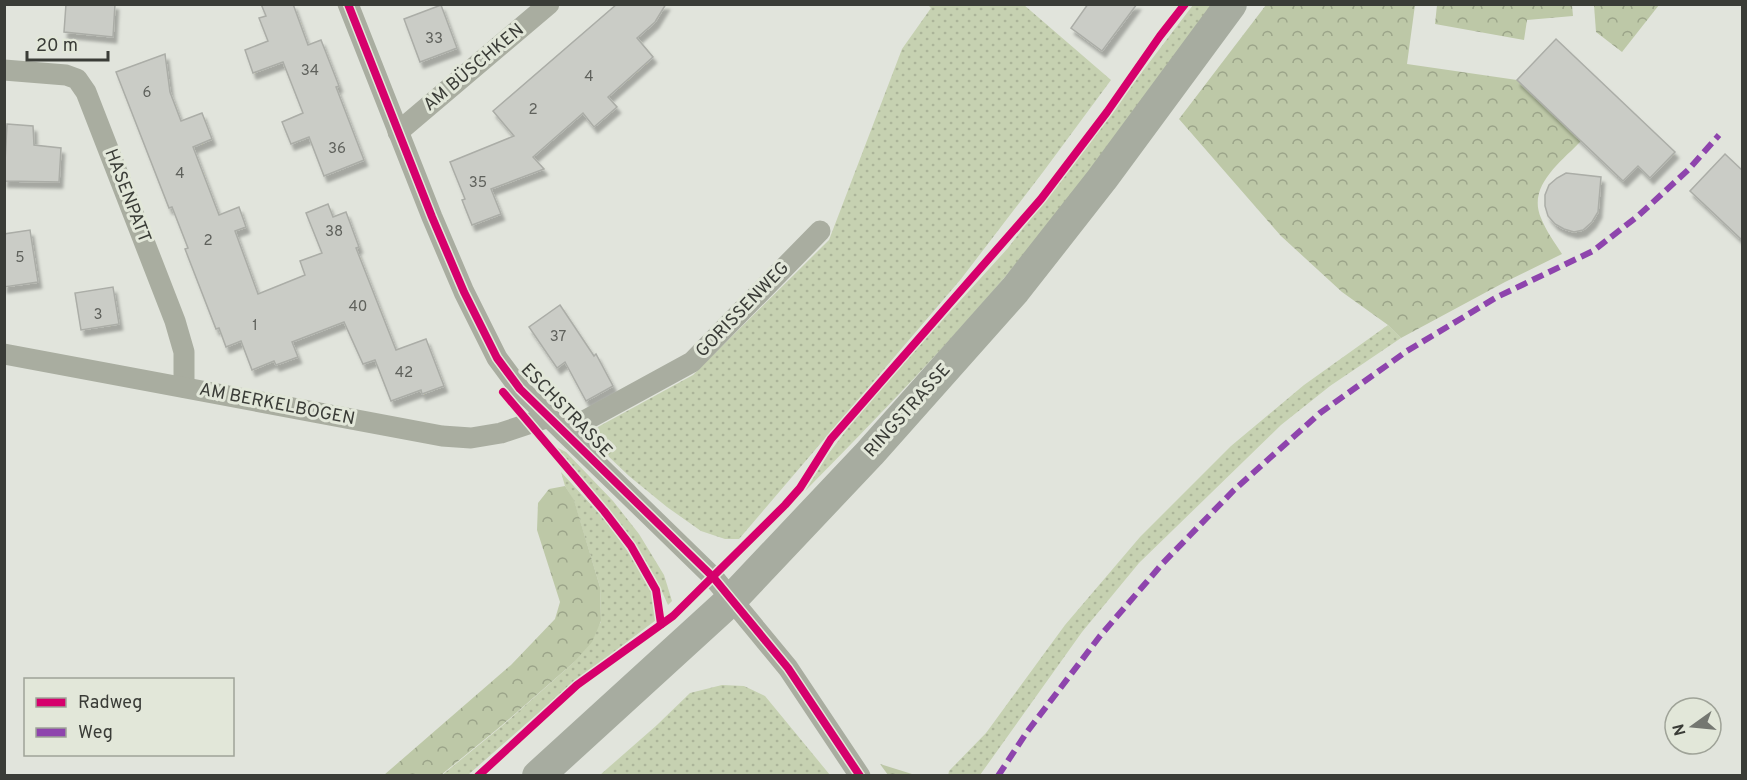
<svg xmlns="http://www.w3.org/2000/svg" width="1747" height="780" font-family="Overpass,sans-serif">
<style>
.grass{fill:url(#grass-dots)}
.forest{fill:url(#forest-crowns)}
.building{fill:#caccc6;stroke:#abada7;stroke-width:1.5;filter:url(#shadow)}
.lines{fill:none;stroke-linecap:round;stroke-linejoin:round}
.street{stroke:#a9ada0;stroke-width:21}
.secondary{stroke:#a7aca0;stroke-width:32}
.quiet{stroke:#8e44ad;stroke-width:6;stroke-dasharray:12 6;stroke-linecap:butt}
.cycleway-casing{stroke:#e2e7d9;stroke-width:11}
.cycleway{stroke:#d6006c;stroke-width:8}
.labels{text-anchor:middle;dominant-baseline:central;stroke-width:6;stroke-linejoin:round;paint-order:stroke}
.number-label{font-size:15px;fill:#5f615c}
.street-label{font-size:18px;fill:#3a3c37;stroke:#e2e7d9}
</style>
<defs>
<pattern id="grass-dots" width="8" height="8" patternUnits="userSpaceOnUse" patternTransform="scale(1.5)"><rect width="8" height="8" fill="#c6d1b1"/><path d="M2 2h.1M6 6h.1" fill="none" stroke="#abb499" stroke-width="1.8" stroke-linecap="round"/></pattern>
<pattern id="forest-crowns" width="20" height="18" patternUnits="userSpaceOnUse" patternTransform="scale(1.5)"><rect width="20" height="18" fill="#bdc8a7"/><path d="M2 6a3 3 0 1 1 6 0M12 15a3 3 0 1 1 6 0" fill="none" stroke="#9ba489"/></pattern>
<filter id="shadow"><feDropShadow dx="3.5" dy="6" stdDeviation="1.5" flood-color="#0004"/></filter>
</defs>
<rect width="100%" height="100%" fill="#e1e4dc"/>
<!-- grass -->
<g class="grass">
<path d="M928,5H1024L1111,80L1043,172L961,279L739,539H725L701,531L667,507L629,476L585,434L693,375L829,240L902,49L931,8Z"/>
<path d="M1193,5H1213C1150,90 1089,177 1021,258C953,340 879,416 805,491L829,453L848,428L898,369L1008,248Z"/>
<path d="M1388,325L1401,338L1330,386L1281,425L1139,563L1082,632L980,775L948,776L949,771L986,733L1065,625L1140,537L1231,446L1304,385Z"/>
<path d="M556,447L566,452L613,501L639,534L664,575L672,601L668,605C644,546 600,500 558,453Z"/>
<path d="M561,472L606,521L631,556L655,596L656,620L569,686L468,775L441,776L502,726L573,663L601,622L600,587L574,501L565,486Z"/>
<path d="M722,685L744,686L765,696L830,775H600L657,725L690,693Z"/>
</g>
<!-- forest -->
<g class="forest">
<path d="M1266,5H1415L1407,64L1517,80L1581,141C1561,162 1527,186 1541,218C1546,231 1555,243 1562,254L1505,282L1401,338L1388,325L1342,292L1281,236L1179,119Z"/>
<path d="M1437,5H1572L1573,16L1527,20L1524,40L1435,24Z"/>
<path d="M1594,5V4L1659,5L1622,52L1596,32Z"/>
<path d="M565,486L574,500L600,587L601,621L592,642L573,663L501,726L441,775H384L511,665L555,619L560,602L537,530L538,503L549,489Z"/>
<path d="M880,764L912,774L926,775H888Z"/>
</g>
<!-- building -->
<g class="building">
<path d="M66,4H115L113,37L64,32Z"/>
<path d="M261,4H293L308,45L321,40L339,86L336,87L364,160L324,176L309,137L291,144L282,122L303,113L283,62L253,73L245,50L268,41L259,18L266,16Z"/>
<path d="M617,4H666L655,22L637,38L653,57L608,97L617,107L594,127L583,113L533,157L544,169L491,189L501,214L472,225L462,200L465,199L450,162L514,136L493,111Z"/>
<path d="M1088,4H1137L1102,51L1071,28Z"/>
<path d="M441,5L457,48L420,62L404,19Z"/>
<path d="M1556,39L1675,152L1650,178L1638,166L1623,181L1517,80Z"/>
<path d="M165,54L170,92L181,121L202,113L212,139L193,147L219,215L239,207L246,227L235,231L258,294L305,275L300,261L322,253L306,213L328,204L333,217L346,212L359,247L356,248L396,350L426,339L444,386L422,394L421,390L391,401L375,360L363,364L344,322L292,342L298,357L276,365L274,361L252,370L241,341L226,347L219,328L216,329L185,249L188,248L172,207L169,208L116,72Z"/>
<path d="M7,124L33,126L34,145L61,148L59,182L4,181Z"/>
<path d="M1725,154L1743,171V241L1690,191Z"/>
<path d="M1566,173L1601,177L1598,212L1592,222L1583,230L1574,232L1564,229L1555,224L1548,216L1545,206V195L1549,185L1557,178Z"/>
<path d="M30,230L38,282L4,287V234Z"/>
<path d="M113,287L119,324L81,330L75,293Z"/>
<path d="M560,305L594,356L596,354L613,386L586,401L565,362L557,368L529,327Z"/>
</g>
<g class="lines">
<!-- street -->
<g class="street">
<path d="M348,4L432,217L464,292L497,358L520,389L713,577L788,668L860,776"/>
<path d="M4,70L66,75L77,79L86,92L175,321L184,352V387"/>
<path d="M398,132L549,4"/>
<path d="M4,354L442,436L471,438L501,433L549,417"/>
<path d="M564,432L692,362L820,231"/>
</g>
<!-- secondary -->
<path class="secondary" d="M538,776L732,599L870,453L1015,290L1102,179L1231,4"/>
<!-- quiet -->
<path class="quiet" d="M998,776L1027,732L1100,636L1163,563L1234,490L1320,413L1407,351L1497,297L1593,251L1638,216L1688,170L1719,135"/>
<defs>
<g id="cycleway">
<path d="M348,4L432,217L464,292L497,358L520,389L713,577L788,668L860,776"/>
<path d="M503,392L604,511L631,546L656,590L661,624"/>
<path d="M478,776L577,685L673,616L785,505L800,488L831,439L1041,199L1107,112L1160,36L1185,4"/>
</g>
</defs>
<!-- cycleway casing -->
<use href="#cycleway" class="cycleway-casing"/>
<!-- cycleway -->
<use href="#cycleway" class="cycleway"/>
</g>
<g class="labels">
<!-- number labels -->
<g class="number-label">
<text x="434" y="39">33</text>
<text x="310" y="71">34</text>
<text x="589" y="77">4</text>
<text x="147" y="93">6</text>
<text x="533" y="110">2</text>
<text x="337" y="149">36</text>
<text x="180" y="174">4</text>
<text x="478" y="183">35</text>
<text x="334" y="232">38</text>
<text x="208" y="241">2</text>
<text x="20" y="258">5</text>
<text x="358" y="307">40</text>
<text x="98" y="315">3</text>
<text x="255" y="326">1</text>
<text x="558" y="337">37</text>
<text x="404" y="373">42</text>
</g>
<!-- street labels -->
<g class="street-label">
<text transform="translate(474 68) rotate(-40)">AM BÜSCHKEN</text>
<text transform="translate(127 196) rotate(69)">HASENPATT</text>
<text transform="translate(743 310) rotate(-46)">GORISSENWEG</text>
<text transform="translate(277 405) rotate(11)">AM BERKELBOGEN</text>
<text transform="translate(566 411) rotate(46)">ESCHSTRASSE</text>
<text transform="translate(908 411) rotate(-48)">RINGSTRASSE</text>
</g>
</g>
<!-- border -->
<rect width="1747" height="780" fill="none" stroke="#3a3c37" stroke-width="12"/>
<!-- legend -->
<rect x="24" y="678" width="210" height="78" fill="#e2e7d9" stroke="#9fa398" stroke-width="1.5"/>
<rect x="36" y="698" width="30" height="9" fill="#d6006c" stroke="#9fa398" stroke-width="1.5"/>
<text x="78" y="708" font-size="18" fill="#3a3c37">Radweg</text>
<rect x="36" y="728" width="30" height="9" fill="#8e44ad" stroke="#9fa398" stroke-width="1.5"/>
<text x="78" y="738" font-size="18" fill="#3a3c37">Weg</text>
<!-- north arrow -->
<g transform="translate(1693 726) rotate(255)"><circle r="28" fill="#e2e7d9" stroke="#9fa398" stroke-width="1.5"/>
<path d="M0-4.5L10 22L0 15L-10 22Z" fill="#747771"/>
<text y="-9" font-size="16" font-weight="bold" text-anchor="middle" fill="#3a3c37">N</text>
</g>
<!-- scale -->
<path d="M27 51v9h81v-9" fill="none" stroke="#3a3c37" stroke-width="3"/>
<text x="36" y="51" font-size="18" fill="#3a3c37" stroke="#e2e7d9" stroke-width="4.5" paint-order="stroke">20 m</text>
</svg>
